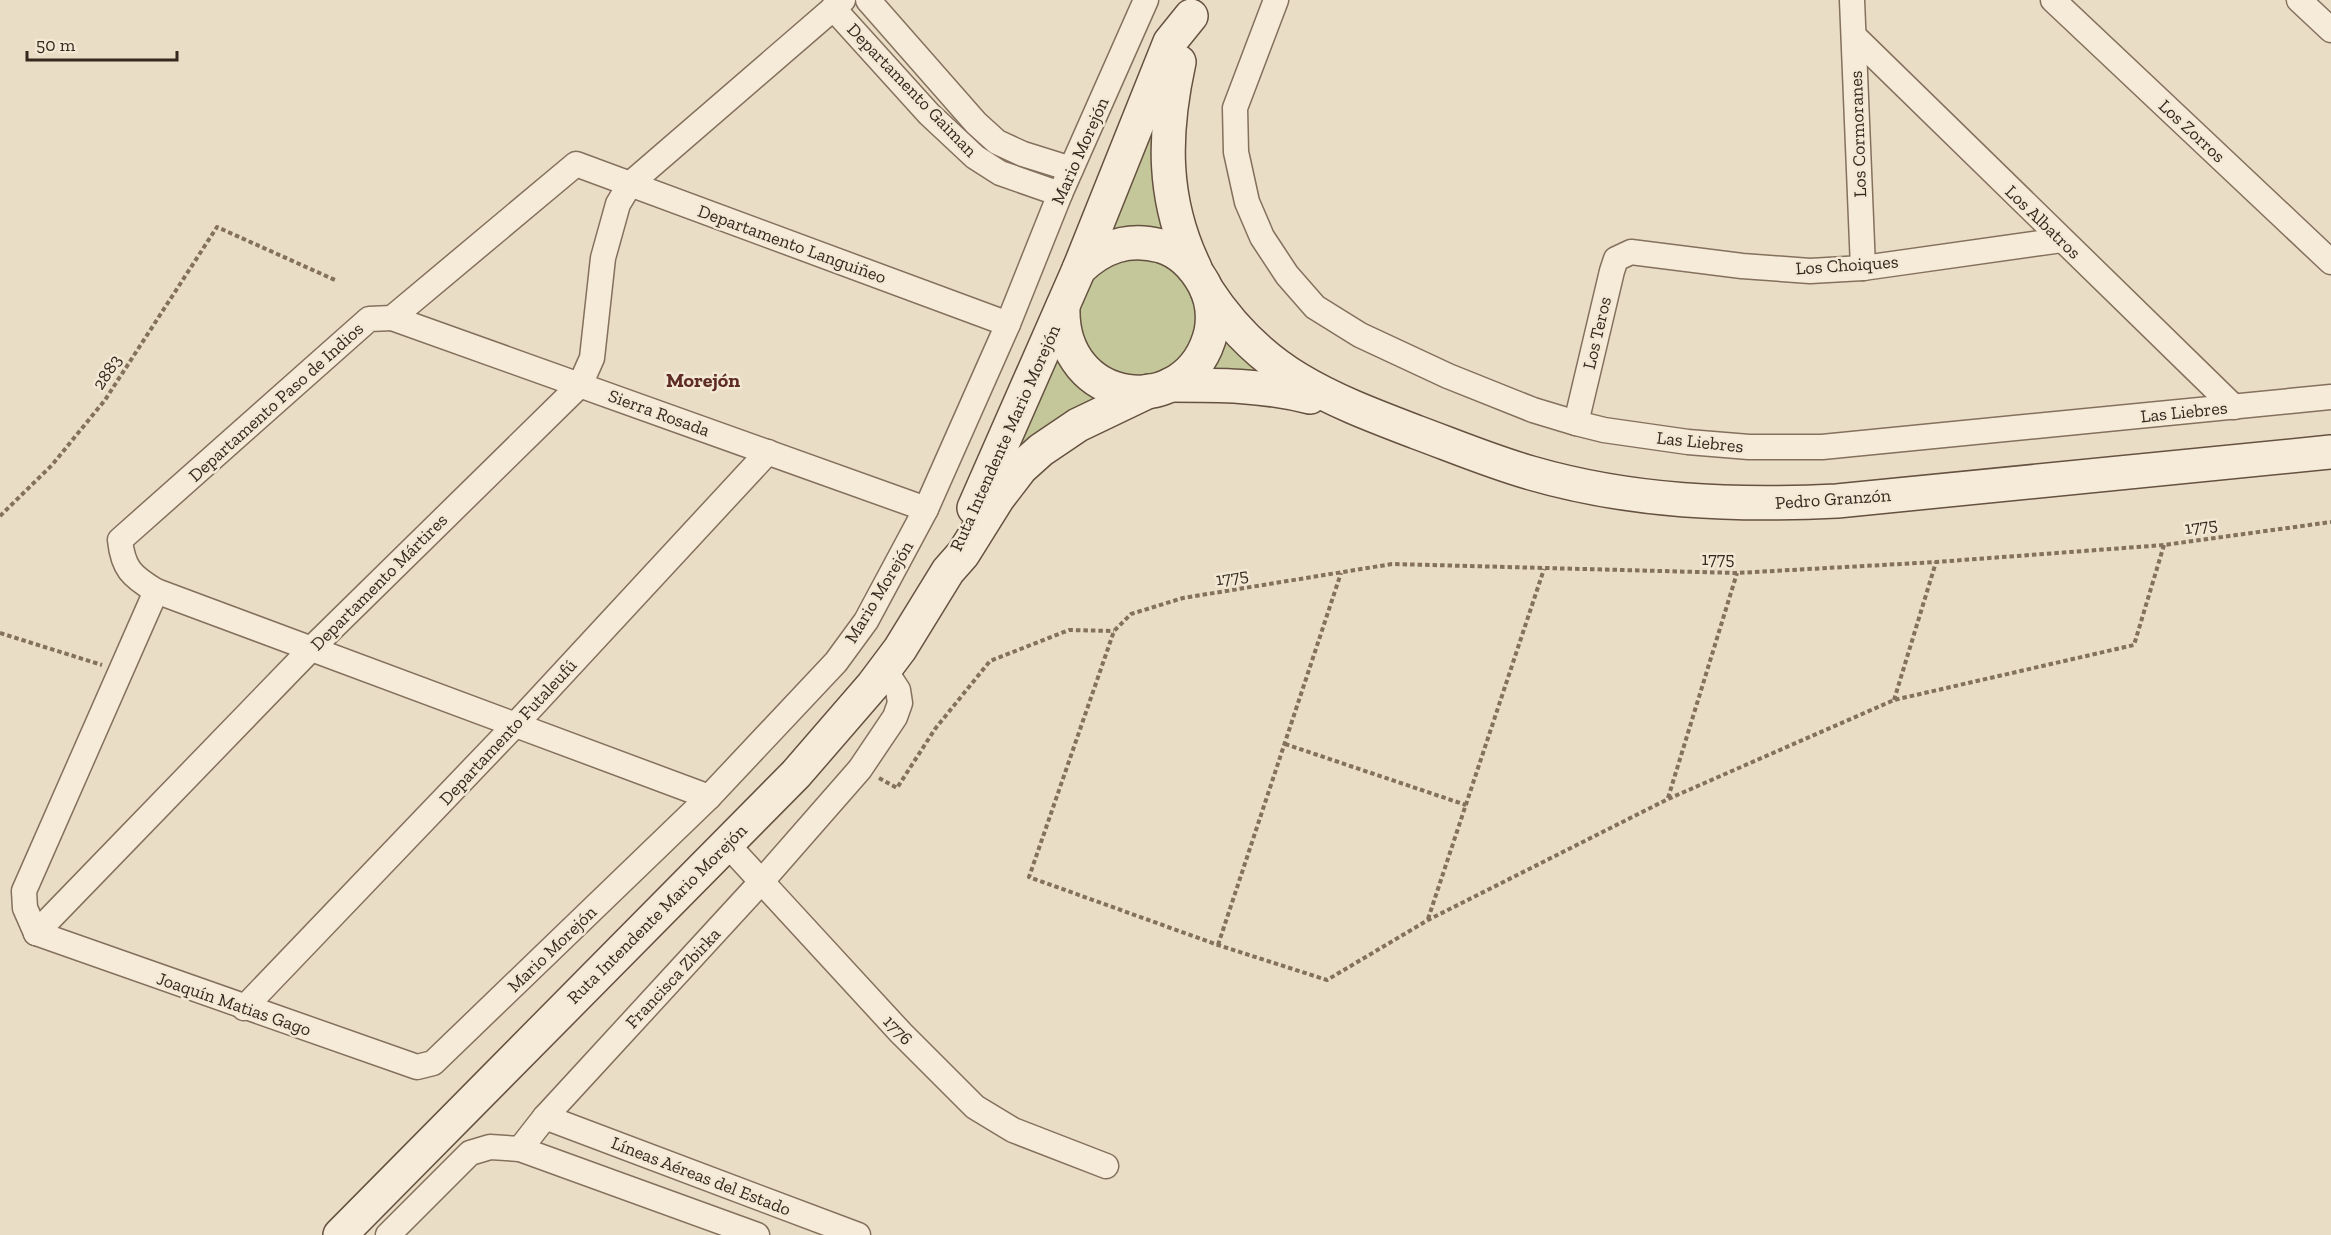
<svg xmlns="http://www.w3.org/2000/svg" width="2331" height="1235" font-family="'Zilla Slab',serif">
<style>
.green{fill:#c4c79a}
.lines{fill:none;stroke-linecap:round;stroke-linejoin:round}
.minor-casing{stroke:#83705d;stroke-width:27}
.secondary-casing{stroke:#655140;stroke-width:36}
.path{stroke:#83705d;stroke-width:4;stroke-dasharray:4.5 3;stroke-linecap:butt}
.minor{stroke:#f6ebd8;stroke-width:24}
.secondary{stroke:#f6ebd8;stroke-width:33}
.labels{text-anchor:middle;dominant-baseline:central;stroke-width:5;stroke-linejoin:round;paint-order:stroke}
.street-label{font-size:18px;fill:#35291f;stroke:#f2e8d4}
.neighbourhood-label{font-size:20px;font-weight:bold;fill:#5e2c23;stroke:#f2e8d4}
</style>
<rect width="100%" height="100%" fill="#eaddc5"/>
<!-- green -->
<g class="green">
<path d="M1162,107L1174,242L1103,241Z"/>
<path d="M1128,258L1157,260L1183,275L1202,314L1176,371L1123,381L1082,348L1076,313L1090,280L1101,269Z"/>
<path d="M1226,331L1281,380L1209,373Z"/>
<path d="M1058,348L1105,395L1009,470Z"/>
</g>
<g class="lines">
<defs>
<g id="minor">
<path d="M868,0L976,123L997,142L1023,154L1071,169"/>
<path d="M1276,0L1235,108L1236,152L1247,202L1262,237L1287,275L1315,307L1360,335L1448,376L1533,410L1576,423L1604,430L1688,442L1749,447H1822L2331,397"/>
<path d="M1852,0L1863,268"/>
<path d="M2053,0L2331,262"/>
<path d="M2299,0L2331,30"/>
<path d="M833,8L929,114L975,157L1000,173L1060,194"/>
<path d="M1854,36L2234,407"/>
<path d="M392,318L926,509"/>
<path d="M1576,423L1612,271L1616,259L1631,252L1742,266L1810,271L1863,268L2062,240"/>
<path d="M709,797L156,591C131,576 123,568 120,540L369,319L392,318L576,164L1008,324"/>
<path d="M726,843L901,1033L975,1107L1013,1130L1106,1166"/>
<path d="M36,933L417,1067L433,1063L709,797L836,662L866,621L926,509L1008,324L1060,194L1146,0"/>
<path d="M36,933L311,649L580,385L592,358L603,258L618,204L630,184L843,0"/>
<path d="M36,933L25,908L24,891L156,591"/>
<path d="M244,1008L515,725L768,452"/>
<path d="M545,1117L858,1235"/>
<path d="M520,1149L545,1117L762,881L860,769L895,717L900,703L898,690L885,670"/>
<path d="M388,1235L470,1153L490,1147L520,1149L757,1235"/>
</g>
<g id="secondary">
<path d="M1179,62C1163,135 1162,200 1195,268"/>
<path d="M1207,290C1261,373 1327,398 1416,432C1454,446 1492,462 1531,473C1631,502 1734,506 1837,501L2331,452"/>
<path d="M1063,306C1059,408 1189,423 1211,332C1214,316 1212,299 1204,284C1194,266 1181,252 1161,246C1128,237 1102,247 1079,269"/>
<path d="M1170,385C1219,385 1262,385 1310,397"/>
<path d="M974,508L1079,269L1170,42L1191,16"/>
<path d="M340,1235L796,774L873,685L900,649L948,571L963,554L998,498L1021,468L1041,450L1078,425L1149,391"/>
</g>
</defs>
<!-- minor casing -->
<use href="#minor" class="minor-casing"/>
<!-- secondary casing -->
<use href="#secondary" class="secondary-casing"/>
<!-- path -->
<g class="path">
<path d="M0,516L52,465L105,400L217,227L335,280"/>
<path d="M2164,545L2134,645L1894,700L1668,799L1428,920L1327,980L1218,945L1029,877L1114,631L1131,614L1183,598L1392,564L1737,573L1936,562L2164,545L2331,522"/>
<path d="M0,633L102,665"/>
<path d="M1894,700L1936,562"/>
<path d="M1285,744L1466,805"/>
<path d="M879,778L897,788L935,729L990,661L1069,630L1114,631"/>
<path d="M1668,798L1737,573"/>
<path d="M1428,919L1544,569"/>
<path d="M1218,945L1341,573"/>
</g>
<!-- minor -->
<use href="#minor" class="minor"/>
<!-- secondary -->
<use href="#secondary" class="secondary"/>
</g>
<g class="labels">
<!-- street labels -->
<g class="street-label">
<text transform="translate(912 90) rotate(46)">Departamento Gaiman</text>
<text transform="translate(2192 131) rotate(43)">Los Zorros</text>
<text transform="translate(1858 134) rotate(-92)">Los Cormoranes</text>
<text transform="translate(1080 151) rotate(-66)">Mario Morejón</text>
<text transform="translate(2043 222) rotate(44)">Los Albatros</text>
<text transform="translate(792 244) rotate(20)">Departamento Languiñeo</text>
<text transform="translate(1847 265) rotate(-4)">Los Choiques</text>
<text transform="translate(1597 333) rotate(-77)">Los Teros</text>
<text transform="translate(107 372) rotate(-57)">2883</text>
<text transform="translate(276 402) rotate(-42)">Departamento Paso de Indios</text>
<text transform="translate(2184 412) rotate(-6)">Las Liebres</text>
<text transform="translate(659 413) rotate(20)">Sierra Rosada</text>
<text transform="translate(1005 438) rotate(-66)">Ruta Intendente Mario Morejón</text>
<text transform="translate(1700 442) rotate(6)">Las Liebres</text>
<text transform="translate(1833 499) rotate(-4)">Pedro Granzón</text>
<text transform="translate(2201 526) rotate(-8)">1775</text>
<text x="1718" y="559">1775</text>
<text transform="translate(1232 577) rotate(-9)">1775</text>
<text transform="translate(379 582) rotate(-45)">Departamento Mártires</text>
<text transform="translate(879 592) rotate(-59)">Mario Morejón</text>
<text transform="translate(508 732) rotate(-47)">Departamento Futaleufú</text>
<text transform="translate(657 914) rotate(-45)">Ruta Intendente Mario Morejón</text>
<text transform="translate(552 949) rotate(-44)">Mario Morejón</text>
<text transform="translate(673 978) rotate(-47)">Francisca Zbirka</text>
<text transform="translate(234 1004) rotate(19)">Joaquín Matias Gago</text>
<text transform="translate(898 1030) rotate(46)">1776</text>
<text transform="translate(701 1176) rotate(21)">Líneas Aéreas del Estado</text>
</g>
<!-- neighbourhood labels -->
<g class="neighbourhood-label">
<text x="703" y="380">Morejón</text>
</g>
</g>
<!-- scale -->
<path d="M27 51v9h150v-9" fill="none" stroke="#35291f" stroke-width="3"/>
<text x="36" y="51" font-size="18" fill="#35291f" stroke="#f2e8d4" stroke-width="4.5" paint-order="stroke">50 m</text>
</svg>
